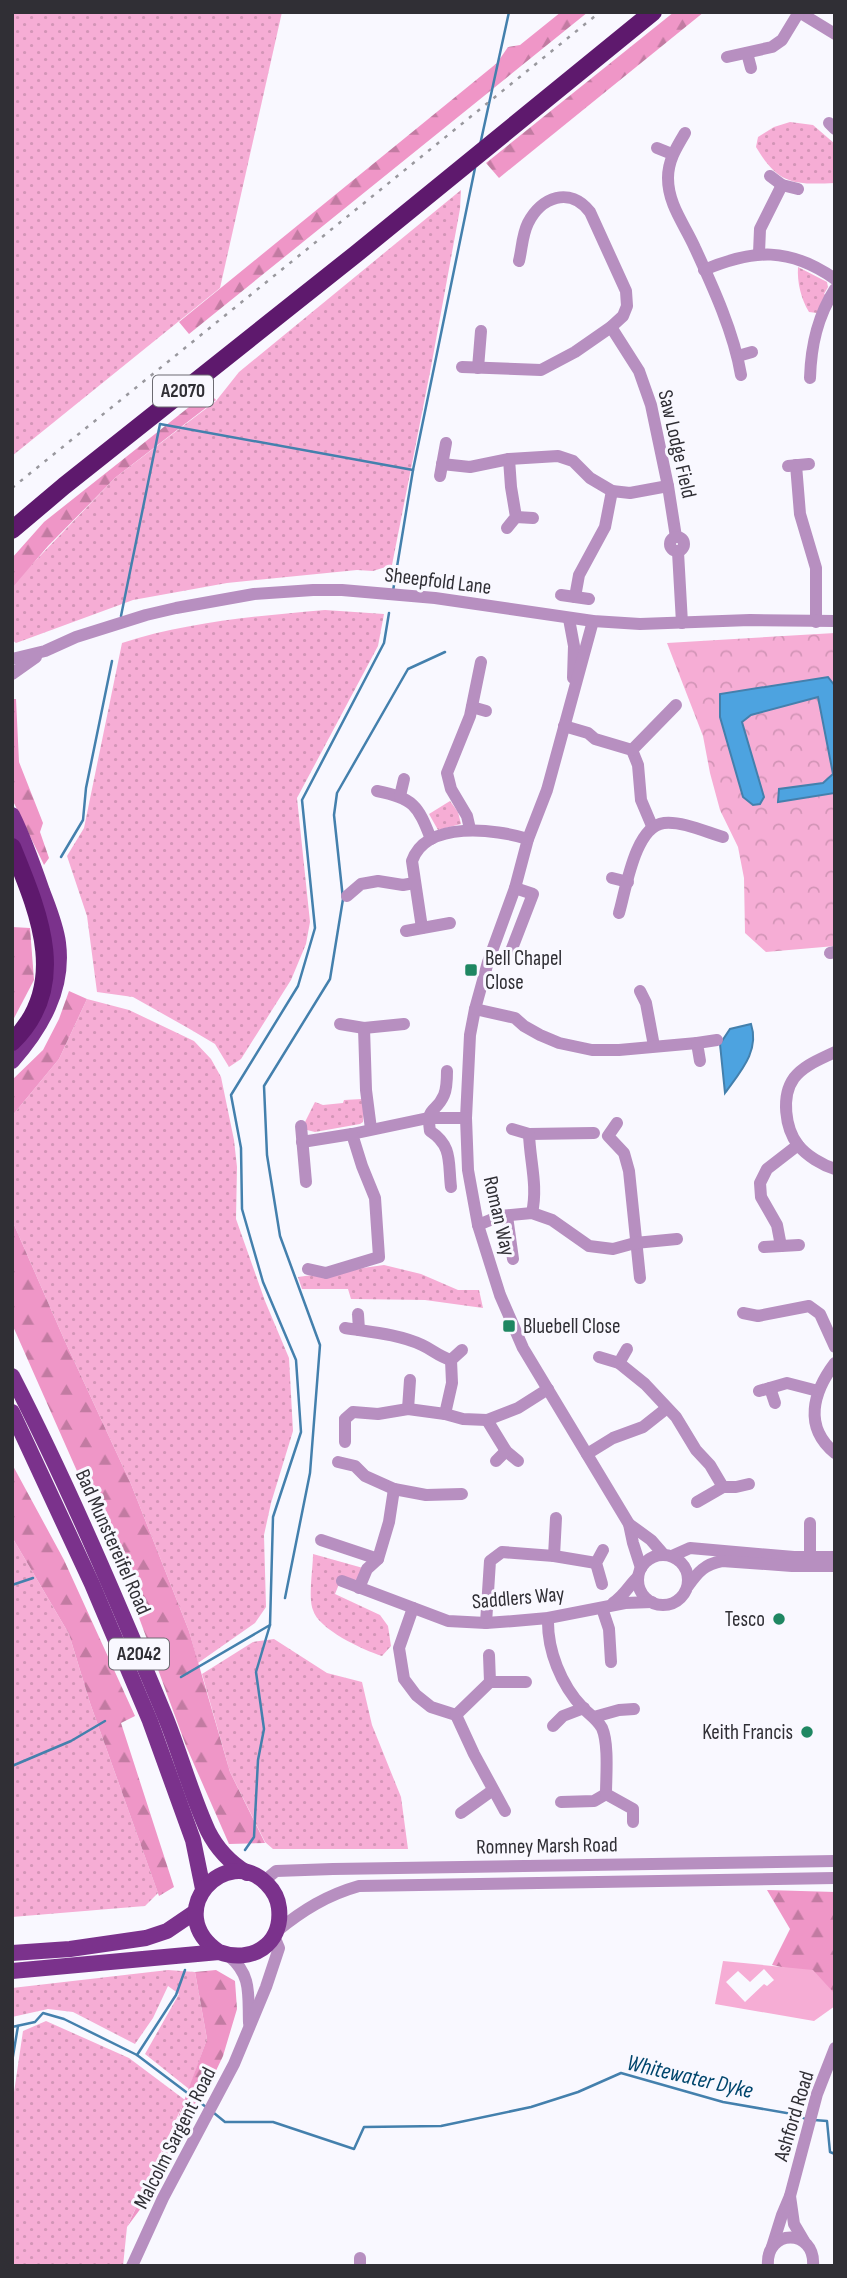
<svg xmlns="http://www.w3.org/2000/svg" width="847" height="2278" font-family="'Sofia Sans Condensed',sans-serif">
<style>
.grass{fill:url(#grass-dots)}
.forest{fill:url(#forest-firs)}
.park{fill:url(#park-crowns)}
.garden{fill:#f6add5;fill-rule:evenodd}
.water{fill:#4da3e0;stroke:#4480ad;stroke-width:2}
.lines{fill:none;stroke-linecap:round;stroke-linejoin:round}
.stream{stroke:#4480ad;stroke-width:2.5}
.minor{stroke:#b78fc0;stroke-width:12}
.major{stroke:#7b328c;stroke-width:16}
.highway{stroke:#5e196d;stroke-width:18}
.rail{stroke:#99989e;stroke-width:2.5;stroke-dasharray:3.5 7;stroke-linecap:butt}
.poi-dot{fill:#1f8762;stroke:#f9f8ff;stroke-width:2.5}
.labels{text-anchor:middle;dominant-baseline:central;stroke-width:6;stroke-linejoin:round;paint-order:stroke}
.shield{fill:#f9f8ff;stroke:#6c6b72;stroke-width:2}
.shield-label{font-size:19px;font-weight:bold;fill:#302f35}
.street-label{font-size:21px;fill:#302f35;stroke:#f9f8ff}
.poi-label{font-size:21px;fill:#302f35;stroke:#f9f8ff;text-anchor:start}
.water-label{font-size:23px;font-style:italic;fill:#00466d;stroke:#f9f8ff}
</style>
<defs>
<pattern id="grass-dots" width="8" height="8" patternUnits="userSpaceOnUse" patternTransform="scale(1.75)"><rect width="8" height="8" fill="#f6add5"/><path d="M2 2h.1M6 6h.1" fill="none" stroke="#d395b7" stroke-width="1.8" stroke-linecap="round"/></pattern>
<pattern id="forest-firs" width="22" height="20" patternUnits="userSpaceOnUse" patternTransform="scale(1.75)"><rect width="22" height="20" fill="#ef96c7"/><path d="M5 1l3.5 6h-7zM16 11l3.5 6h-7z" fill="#c27ba2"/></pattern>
<pattern id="park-crowns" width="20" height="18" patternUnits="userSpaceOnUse" patternTransform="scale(1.75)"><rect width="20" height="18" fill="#f6add5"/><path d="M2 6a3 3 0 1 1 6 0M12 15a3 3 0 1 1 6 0" fill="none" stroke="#d395b7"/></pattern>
</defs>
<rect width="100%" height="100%" fill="#f9f8ff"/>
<!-- grass -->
<g class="grass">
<path d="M12,12H282L220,288L12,456Z"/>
<path d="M790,122L813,125L835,144V183C793,185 778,184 756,147L758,137L774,127Z"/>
<path d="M461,190L460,209L431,367L392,565L373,571L357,570L227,583L133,600L16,643L12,640L13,584L116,477L216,401L239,372Z"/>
<path d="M798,267L827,282L828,287L824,294L826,295L817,313L809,312C801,299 797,282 798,267Z"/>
<path d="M325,610L384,614L378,646L297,798L310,922L306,944L291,980L241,1059L229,1067L215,1044L188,1028L133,997L97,992L87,916L67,856L84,828L122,643C187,622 257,616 325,610Z"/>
<path d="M450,801L458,812L461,824L438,830L429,814Z"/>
<path d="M87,999L129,1010L194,1041L211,1059L221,1077L234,1140L237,1167L236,1219L265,1301L289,1358L293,1431L271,1503L264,1535L266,1607L255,1623L198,1663L189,1631L131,1484L64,1339L12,1220V1116L59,1059Z"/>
<path d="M362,1099L364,1112L363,1122L360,1124L315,1132L307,1130L305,1122L315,1102L323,1105L343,1103L344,1100Z"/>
<path d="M384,1265L421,1274L458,1290H479L483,1308L425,1300L351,1299L348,1289H302L298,1277Z"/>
<path d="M12,1537L69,1634L90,1703L158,1893L145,1906L12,1917Z"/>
<path d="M313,1554L363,1568L362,1577L353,1581L341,1579L335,1594L380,1615L388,1626L391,1646L382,1656C363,1650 318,1629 313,1610C308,1597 313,1569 313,1554Z"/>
<path d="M274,1639L327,1673L362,1682L372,1725L401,1797L408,1849H273L265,1842L230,1772L202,1674L253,1642Z"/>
<path d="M168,1970L195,1972L207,2039L189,2089L145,2054L179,1994L168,1986L153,2018L135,2044L73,2012L48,2009L12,2017V1988Z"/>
<path d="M46,2021L129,2058L185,2100L127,2227L123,2266H12V2106L23,2031Z"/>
</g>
<!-- forest -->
<g class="forest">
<path d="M561,12H588L189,334L179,322L497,63L508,47L520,45Z"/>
<path d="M674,12H704L499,178L486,163Z"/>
<path d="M208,392L216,400L116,477L48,546L12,588V558L44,522Z"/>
<path d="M12,699H16L19,762L43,823L40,832L49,858L44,865L12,799Z"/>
<path d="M12,927L30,928L34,980L12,1022Z"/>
<path d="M69,991L87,999L59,1059L12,1116V1080L43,1050L59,1019Z"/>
<path d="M12,1220L64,1339L131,1484L189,1631L230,1772L265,1843L229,1844L186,1746L126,1582L12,1324Z"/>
<path d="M12,1464L64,1560L135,1716L121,1723L174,1887L159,1896L90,1703L69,1634L12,1537Z"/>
<path d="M767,1890L835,1892V2001L790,1969L772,1965L790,1929Z"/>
<path d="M216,1970L235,1981L237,2009L223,2056L186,2134L144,2204L127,2227L177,2120L207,2039L195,1972Z"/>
</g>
<!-- park -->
<path class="park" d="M835,633V946L766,952L745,933L744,878L738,847L720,810L710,773L703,736L667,643Z"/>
<!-- garden -->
<path class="garden" d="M723,1961L813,1970L835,1994V2006L814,2021L715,2004ZM764,1969L774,1980L767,1986L764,1984L745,2002L726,1982L738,1971L750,1982Z"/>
<!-- water -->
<g class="water">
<path d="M828,677L835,686V793L778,802L779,789L823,783L833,774L818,697L751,715L742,722L764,797L760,804L753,805L743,797L720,717V694Z"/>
<path d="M751,1024C760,1051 740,1072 725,1093L720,1044L730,1029Z"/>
</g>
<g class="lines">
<!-- stream -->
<g class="stream">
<path d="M480,145L509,12"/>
<path d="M393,591L413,470L475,168"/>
<path d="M121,616L160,424L413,470"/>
<path d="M61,857L83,820L86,788L112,661"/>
<path d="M12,1585L33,1578"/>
<path d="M285,1598L310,1473L320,1345L280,1236L267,1155L264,1086L330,979L343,899L334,815L337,793L408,669L445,652"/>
<path d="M181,1677L270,1625"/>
<path d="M12,1766L71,1741L105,1721"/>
<path d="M245,1850L254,1837L258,1760L264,1729L256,1672L270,1625L273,1517L301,1432L296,1360L263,1282L242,1209L241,1148L231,1095L298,986L315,928L302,800L384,643L389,613"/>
<path d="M12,2027L35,2022L43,2013L64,2019L137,2055L206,2107"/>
<path d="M137,2055L176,1995L185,1970"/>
<path d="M12,2062L18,2026"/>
<path d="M214,2113L225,2122H273L354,2149L364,2127L441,2126L531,2107L578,2092L621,2073L723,2102L798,2115L807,2120"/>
<path d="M814,2120L827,2121L830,2152L835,2154"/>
</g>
<!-- minor -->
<g class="minor">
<path d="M799,12L835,34"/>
<path d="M747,53L751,68"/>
<path d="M727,57L772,47L782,40L799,12"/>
<path d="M829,123L835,129"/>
<path d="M685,133C676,148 668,161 668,178C668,205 685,225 695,248C713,287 734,333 741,375"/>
<path d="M657,148L672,154"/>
<path d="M770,176L782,185L798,189"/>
<path d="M759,253L760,229L782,185"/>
<path d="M704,270C754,249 789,247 835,279"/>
<path d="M611,327L639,371L651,405L668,486L676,537"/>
<path d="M738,356L752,352"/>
<path d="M462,367L541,370L575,352L611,327L623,316L627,306L626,291L590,212C570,186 541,197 528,223C522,235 522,249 519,261"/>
<path d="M478,368L481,331"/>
<path d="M810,378C811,346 817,317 835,289"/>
<path d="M442,464L470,467L509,459L558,456L573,461L590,478L612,491L630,493L668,486"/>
<path d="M796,465L800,514L816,568V622"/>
<path d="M788,466L809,464"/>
<path d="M440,476L446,443"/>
<path d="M516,517L533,518"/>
<path d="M507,528L516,517L511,487L509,459"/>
<circle cx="677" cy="544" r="7"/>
<path d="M678,552L682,623"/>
<path d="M561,595L589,599"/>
<path d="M575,597L579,575L605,527L612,491"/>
<path d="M569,619L574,646L573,678"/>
<path d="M593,621L547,790L528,839L515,888L488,962L475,1009L470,1035L466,1118L468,1170L478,1225L500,1295L523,1348L629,1524L633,1543L641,1568"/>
<path d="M12,659L45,651L76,637L146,615L176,608L254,594L313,590H342L435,598L593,621L640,624L750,620L835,621"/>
<path d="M12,674L36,657"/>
<path d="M472,707L486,711"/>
<path d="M564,726L588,733L595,739L632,750L638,765L641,800L652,826"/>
<path d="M632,750L676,705"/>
<path d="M377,791C413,798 418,805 431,839"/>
<path d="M400,796L404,779"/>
<path d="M470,829L467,816L451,789L447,773L470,716L481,662"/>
<path d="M612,878L628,882"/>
<path d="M347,896L361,884L378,881L403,885L414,883"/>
<path d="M619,913C626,889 635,826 664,823C682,821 706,832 723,837"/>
<path d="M422,928L412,861C426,820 496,829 528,839"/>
<path d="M406,931L450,923"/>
<path d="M511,951L533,894L515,888"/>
<path d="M830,953L835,952"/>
<path d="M640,991L646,1003L654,1046"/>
<path d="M475,1009L515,1018L524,1026L540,1035L559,1043L592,1050H619L697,1043"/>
<path d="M340,1024L364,1028L404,1024"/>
<path d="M364,1028L366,1090L371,1129"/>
<path d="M835,1052C821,1059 804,1065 794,1078C781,1096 785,1128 798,1145C807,1156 822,1165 835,1169"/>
<path d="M700,1061L697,1043L717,1040"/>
<path d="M447,1071C447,1079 447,1088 444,1095C436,1114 426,1105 430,1131C453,1146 448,1163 451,1187"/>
<path d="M617,1123L608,1136L624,1153L629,1171L640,1278"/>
<path d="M301,1126L306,1182"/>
<path d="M512,1129L529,1134L594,1133"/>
<path d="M529,1134C530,1162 538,1185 532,1213"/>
<path d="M302,1142L352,1134L428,1118H466"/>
<path d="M507,1216L513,1259"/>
<path d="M478,1225L500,1216L532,1213L552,1220L589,1246L613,1249L635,1243L677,1239"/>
<path d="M781,1246L777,1225L761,1197L760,1183L767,1169L798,1145"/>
<path d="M764,1247L799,1245"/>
<path d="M308,1269L326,1273L379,1257L375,1198L362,1166L352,1134"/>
<path d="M743,1313L758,1316L809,1306L820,1314L835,1347"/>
<path d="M358,1314L359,1330"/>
<path d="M345,1328C370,1332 398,1334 422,1345C433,1350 438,1356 451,1360"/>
<path d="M599,1357L619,1363L645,1384L676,1417L696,1450L710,1465L723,1487"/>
<path d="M619,1363L627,1349"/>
<path d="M835,1363C813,1392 803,1427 835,1453"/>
<path d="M770,1388L775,1403"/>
<path d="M759,1391L787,1383L818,1391"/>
<path d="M408,1409L410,1380"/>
<path d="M445,1414L452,1383L451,1360L462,1350"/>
<path d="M487,1420L506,1451L518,1461"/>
<path d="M345,1442V1419L353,1412L378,1414L408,1409L445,1414L463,1419L487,1420L518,1408L548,1389"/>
<path d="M587,1454L613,1438L643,1427L667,1408"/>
<path d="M496,1461L506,1451"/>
<path d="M338,1462L355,1466L365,1476L394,1489L426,1495L462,1494"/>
<path d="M697,1502L723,1487H736L749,1484"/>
<path d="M629,1524L651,1540L664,1555"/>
<path d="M321,1540L378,1559"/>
<circle cx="663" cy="1580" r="25"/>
<path d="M554,1556L556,1518"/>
<path d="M672,1556L690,1548L794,1557H835"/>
<path d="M810,1556V1523"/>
<path d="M342,1581L448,1621L486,1623L514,1621L548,1618L625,1603L652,1602"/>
<path d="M602,1584L596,1563L603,1550"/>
<path d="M688,1586C698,1572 705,1564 722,1561L792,1566H835"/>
<path d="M359,1588L367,1569L378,1559L389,1522L394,1489"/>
<path d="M613,1603C625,1595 629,1585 638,1577"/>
<path d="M413,1608L399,1648L404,1679L416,1695L431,1707L456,1715L474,1754L505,1811"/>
<path d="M602,1608L609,1629L611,1662"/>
<path d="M548,1618C547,1650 561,1685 583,1708C590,1715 597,1719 602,1728C609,1744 606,1777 606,1794L594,1801L561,1802"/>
<path d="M486,1623L490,1561L502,1552L554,1556L596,1563"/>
<path d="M489,1655L490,1682"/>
<path d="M456,1715L490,1682H526"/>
<path d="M594,1717L619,1710L634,1709"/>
<path d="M553,1726L563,1716L584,1708"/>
<path d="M606,1794L633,1809V1822"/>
<path d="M461,1813L493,1790"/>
<path d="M264,1881L276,1871L333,1869L835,1861"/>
<path d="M277,1931C303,1910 327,1895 359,1886L835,1878"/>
<path d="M229,1956C252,1975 248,1995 249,2023"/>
<path d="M790,2196L794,2224L804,2241"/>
<path d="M772,2247L782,2215L790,2196L817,2094L835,2048"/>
<path d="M360,2258V2266"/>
<path d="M132,2266L163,2198L234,2064L266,1987L279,1948L274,1936"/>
<path d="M768,2266C765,2228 816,2228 813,2266"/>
</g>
<!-- major -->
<g class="major">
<path d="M12,815C24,839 33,865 42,891C48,907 56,926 58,943C64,989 41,1028 12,1061"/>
<path d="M12,1376C69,1487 117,1601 165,1716C180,1753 191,1794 208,1831C217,1849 229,1862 247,1873"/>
<path d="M12,1412L92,1584L150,1721L193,1840L203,1889"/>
<path d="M12,1953L70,1949L146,1938L167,1931L195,1912"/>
<path d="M12,1971L219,1952C251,1964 283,1945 279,1908C278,1899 274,1891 267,1884C227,1842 160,1912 219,1952"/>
</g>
<!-- highway -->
<g class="highway">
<path d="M12,530L64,486L356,254L653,12"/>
<path d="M12,847C38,911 71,985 12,1042"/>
</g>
<!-- rail -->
<path class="rail" d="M12,488L600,12"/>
</g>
<!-- markers -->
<g class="poi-dot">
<rect x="464" y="963" width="14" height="14" rx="3.5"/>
<rect x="502" y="1319" width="14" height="14" rx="3.5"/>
<circle cx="779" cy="1619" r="7"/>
<circle cx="807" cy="1732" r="7"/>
</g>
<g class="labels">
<!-- shield labels -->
<g class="shield">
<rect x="153" y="375.5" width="60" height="31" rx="5"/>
<rect x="109" y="1638.5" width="60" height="31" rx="5"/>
</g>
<g class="shield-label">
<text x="183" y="391">A2070</text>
<text x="139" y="1654">A2042</text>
</g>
<!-- street labels -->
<g class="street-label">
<text transform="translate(677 444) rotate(77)">Saw Lodge Field</text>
<text transform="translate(438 581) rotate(7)">Sheepfold Lane</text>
<text transform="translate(499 1216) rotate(77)">Roman Way</text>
<text transform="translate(113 1542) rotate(66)">Bad Munstereifel Road</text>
<text transform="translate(518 1598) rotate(-5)">Saddlers Way</text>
<text transform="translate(547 1846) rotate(-1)">Romney Marsh Road</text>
<text transform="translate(794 2116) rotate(-73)">Ashford Road</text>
<text transform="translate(175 2138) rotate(-63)">Malcolm Sargent Road</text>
</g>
<!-- poi labels -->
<g class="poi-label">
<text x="485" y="958">Bell Chapel<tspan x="485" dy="24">Close</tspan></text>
<text x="523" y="1326">Bluebell Close</text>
<text x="765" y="1619" text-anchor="end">Tesco</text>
<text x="793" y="1732" text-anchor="end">Keith Francis</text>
</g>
<!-- water labels -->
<g class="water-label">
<text transform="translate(690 2077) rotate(13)">Whitewater Dyke</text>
</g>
</g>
<!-- border -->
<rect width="847" height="2278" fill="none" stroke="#302f35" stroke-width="28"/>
</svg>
